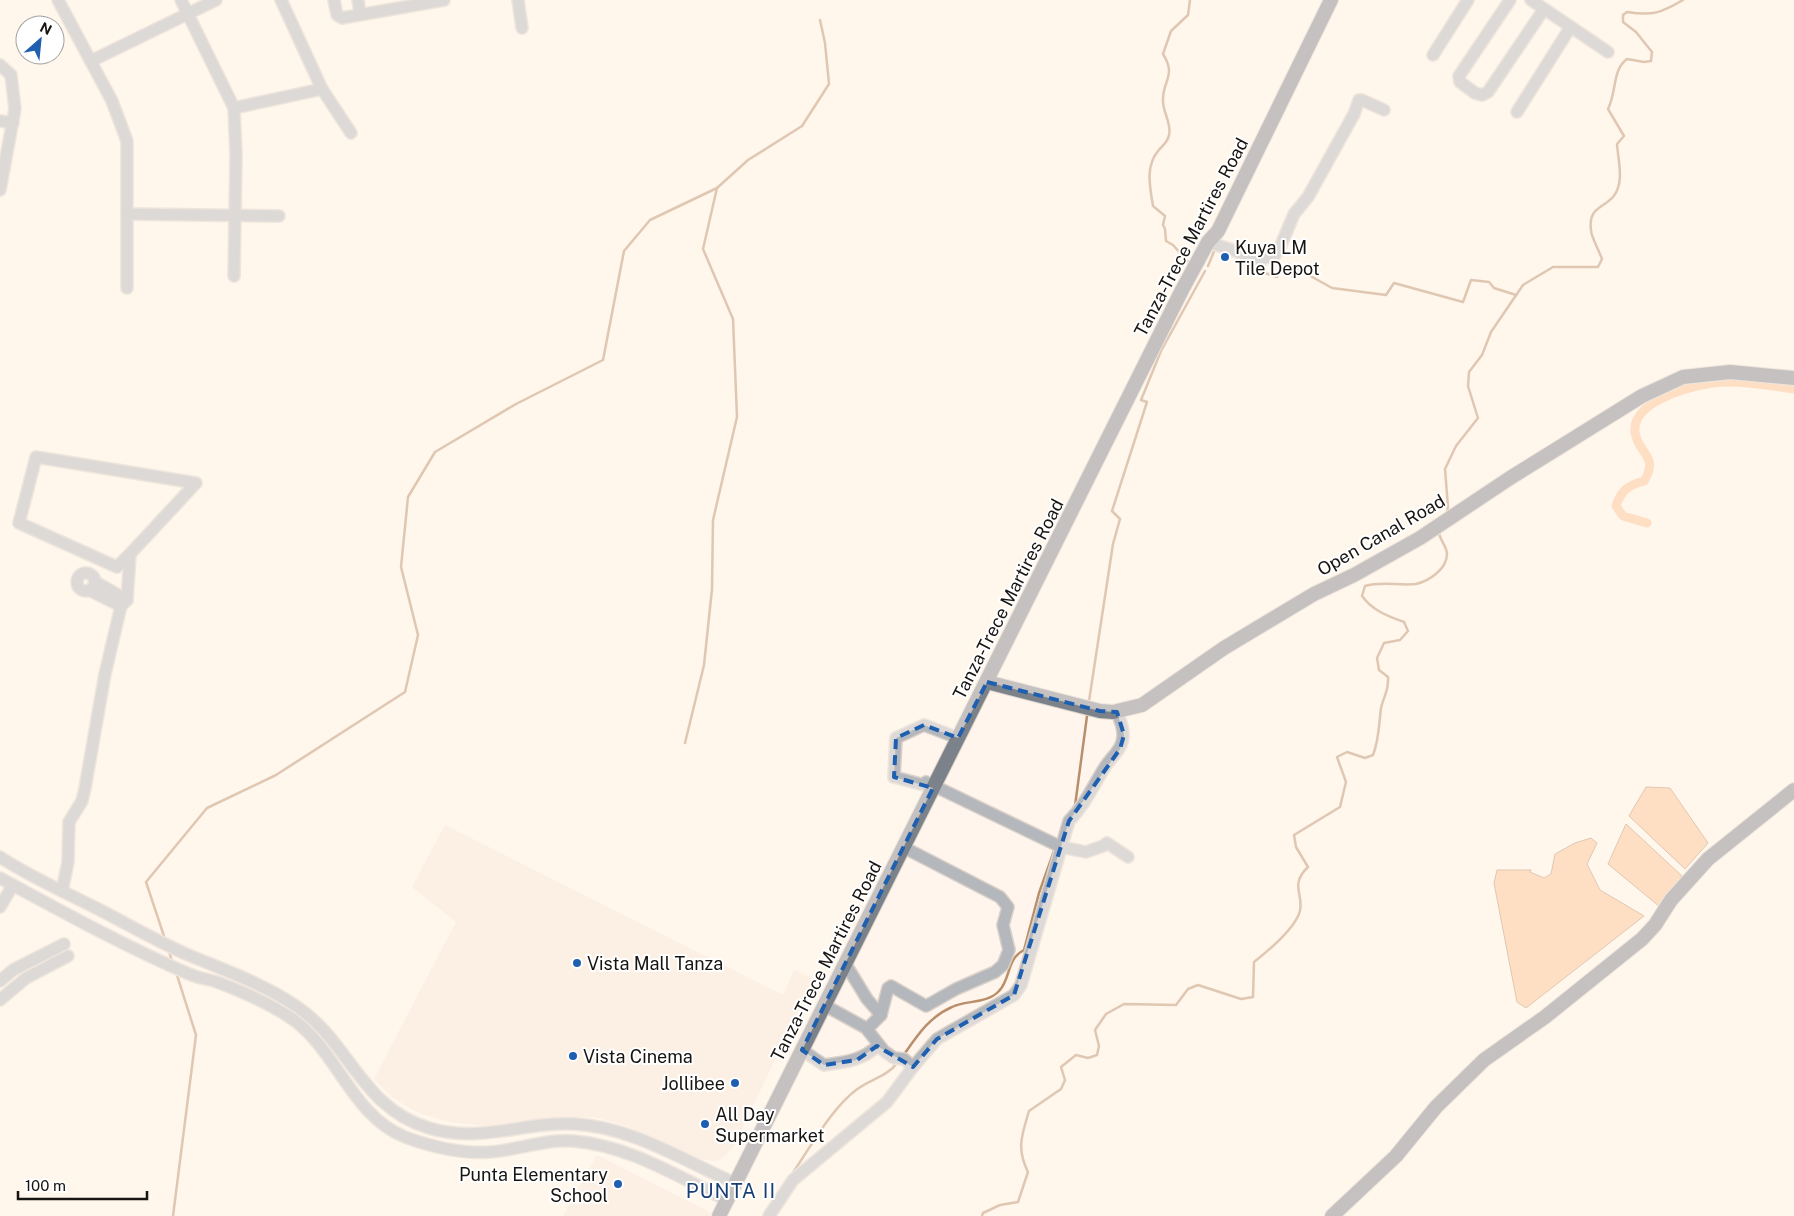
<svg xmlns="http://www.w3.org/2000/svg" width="1794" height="1216" font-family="'Public Sans',sans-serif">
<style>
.built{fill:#f9e8db}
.water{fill:#ffc491;stroke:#b98f6b}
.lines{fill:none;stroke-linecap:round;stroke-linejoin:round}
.stream{stroke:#b98f6b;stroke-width:2.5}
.canal{stroke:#ffc491;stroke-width:9}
.minor-casing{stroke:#dad1c9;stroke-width:14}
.major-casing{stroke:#dad1c9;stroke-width:16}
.minor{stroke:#b4b7bb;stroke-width:11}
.major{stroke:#7c8289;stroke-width:14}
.marked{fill:none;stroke:#1e5fb0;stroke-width:4;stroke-dasharray:10 6;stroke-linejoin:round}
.poi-dot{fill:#1e5fb0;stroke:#fff;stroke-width:2}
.labels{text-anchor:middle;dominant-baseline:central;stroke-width:4;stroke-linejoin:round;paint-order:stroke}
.street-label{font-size:18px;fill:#171411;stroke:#fff}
.poi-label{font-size:18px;fill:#171411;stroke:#fff;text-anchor:start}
.quarter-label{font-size:20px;letter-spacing:1px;fill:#173f73;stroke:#fff}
</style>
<rect width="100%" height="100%" fill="#fff5ec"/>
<!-- built -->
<g class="built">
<path d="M445,825L783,995L794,970L814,979L732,1149L721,1159L714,1161L701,1159L624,1125L594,1117L538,1119L487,1126L449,1122L417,1112L393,1098L374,1079L456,922L412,887Z"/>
<path d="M597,1155L711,1213L710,1216H563Z"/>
</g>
<!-- water -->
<g class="water">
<path d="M1646,787L1670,788L1708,843L1685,869L1629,816Z"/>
<path d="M1626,824L1682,876L1660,907L1608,864Z"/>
<path d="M1591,838L1597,843L1587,864L1600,890L1644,916L1526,1008L1517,1002L1494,883L1497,870H1531L1530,872L1544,878L1551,874L1555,854L1575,843Z"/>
</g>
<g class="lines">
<!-- stream -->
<g class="stream">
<path d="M1190,0L1188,15L1171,31L1163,54C1177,76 1162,81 1163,101C1163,113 1172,124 1169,135C1168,142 1163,145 1158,151C1145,167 1150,187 1153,206L1165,216L1163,225L1165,229L1166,241L1173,245L1190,264"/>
<path d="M1263,263L1265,264L1262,272L1277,277L1281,270L1289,264L1332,288L1386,295L1394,283L1463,302L1471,280L1489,282L1494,288L1516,295"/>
<path d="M1208,266L1215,249"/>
<path d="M1447,512L1448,507L1445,469L1456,446L1478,418L1468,386L1469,372L1482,355L1491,332L1523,285L1553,267H1598L1602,259C1599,250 1591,237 1591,230C1588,208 1602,209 1613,197C1625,183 1618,160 1617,144L1624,136L1608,109C1617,91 1612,70 1627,59L1644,62L1651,61L1652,52L1636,32L1623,22V15L1627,12C1653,16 1661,13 1683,0"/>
<path d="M1089,701L1113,544L1120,519L1112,511L1147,402L1141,400L1161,351L1205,271"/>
<path d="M685,743L704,665L712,589L713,520L737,417L733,319L703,249L717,188"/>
<path d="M1075,806L1087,716"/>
<path d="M165,939L146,882L207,808L276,775L405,692L418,635L401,567L408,497L435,452L516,404L603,360L624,251L650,220L717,188L748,160L802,126L829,84L825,43L820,20"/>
<path d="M169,951L172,962"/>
<path d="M903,1056C917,1036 929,1017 952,1007C966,1000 987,1004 999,991C1011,979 1006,959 1024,950L1039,893L1054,851"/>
<path d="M792,1174C810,1148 831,1109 856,1090C870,1079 887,1077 898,1062"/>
<path d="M173,1216L196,1035L176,972"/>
<path d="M982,1216L983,1213L1000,1205L1018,1202L1028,1172C1016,1148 1022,1135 1029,1111L1061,1089L1065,1080L1061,1067L1076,1055L1088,1058L1097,1055L1099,1046L1095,1030L1106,1014L1124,1004L1176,1005L1188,989L1198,985L1241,999L1253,997L1254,962C1268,951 1292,931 1299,914C1306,896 1288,886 1308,867L1296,847L1294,835L1340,807L1346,782L1337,757L1347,752L1365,758L1373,755C1379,740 1379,724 1381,708C1384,695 1389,691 1388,677L1379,670L1377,658L1384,643L1400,640L1408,631L1404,622C1387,616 1372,610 1362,596L1365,586C1382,581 1399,586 1416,584C1429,581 1447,569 1447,554C1447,547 1440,540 1439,533"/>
</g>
<!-- canal -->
<path class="canal" d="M1647,523L1623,516L1616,506C1621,490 1629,485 1644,481C1660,456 1637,453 1635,432C1631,399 1703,381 1729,382C1750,382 1772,386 1794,389"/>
<defs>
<g id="minor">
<path d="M58,0L112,101L127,141V288"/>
<path d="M181,0L234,108L322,89"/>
<path d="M281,0L322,89L351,133"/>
<path d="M334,0L337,15L342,18L444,0"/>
<path d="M358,0L360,14"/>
<path d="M518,0L522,28"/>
<path d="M1510,0L1459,76L1460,82L1475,93L1482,95L1488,92L1544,9"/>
<path d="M1531,0L1608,52"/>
<path d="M1433,55L1468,0"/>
<path d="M91,61L216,0"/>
<path d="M0,65L11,75L15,109L0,190"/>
<path d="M1517,112L1570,28"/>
<path d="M0,121L13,123"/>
<path d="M127,214L279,216"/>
<path d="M1208,242L1259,259L1274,256L1279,250L1294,214L1308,197L1354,114L1359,100H1362L1384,110"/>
<path d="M234,276L236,155L234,108"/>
<circle cx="86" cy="582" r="9"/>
<path d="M94,581L127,600"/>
<path d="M89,590L121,606"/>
<path d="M958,738L924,725L896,738L894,777L924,785L926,782L1061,847L1086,852L1103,846L1107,843L1128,857"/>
<path d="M0,857C32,878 67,893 100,910C129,925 157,941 186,954C224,970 262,983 296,1006C350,1042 361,1108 429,1128C481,1144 525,1121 575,1124C632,1127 684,1161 735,1183"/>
<path d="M0,878C61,911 124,946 189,974C198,978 208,979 217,982C241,991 266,1002 288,1016C336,1046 350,1115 405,1137C432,1147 462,1154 490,1152C518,1150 545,1139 573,1141C628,1145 678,1177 727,1200"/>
<path d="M62,891L68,862L69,822L82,801L85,788L105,674L121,606L127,600L130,554L196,483L36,457L19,523L117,567L130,554"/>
<path d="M0,907L13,885"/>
<path d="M845,963L867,999L881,1015L867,1029"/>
<path d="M0,981L13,970L64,944"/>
<path d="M0,1000L26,978L68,956"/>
<path d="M824,1005L866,1028L884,1051L894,1058L904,1059L913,1067L937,1039L1014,995L1021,985L1069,821C1085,805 1093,786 1105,767C1112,756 1124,748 1123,734C1123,726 1119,718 1117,712"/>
<path d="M881,1015L888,988L891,986L926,1006L956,989L995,972L1003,965L1009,950L1003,925L1008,907L1000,897L903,847"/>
<path d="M802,1050L824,1065C846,1062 861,1061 879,1045"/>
<path d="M769,1216L793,1180L887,1102L913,1067"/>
</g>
<g id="major">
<path d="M987,682L1100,711L1113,712L1142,705L1224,648L1314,594L1354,575L1420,538L1510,478L1642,396L1683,377L1730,372L1794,378"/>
<path d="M719,1216L1182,290L1208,242L1218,231L1331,0"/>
<path d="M1332,1216L1396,1156L1436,1107L1484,1060L1545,1017L1642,939L1655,925L1671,900L1708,859L1794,790"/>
</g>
</defs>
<!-- minor casing -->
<use href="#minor" class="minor-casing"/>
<!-- major casing -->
<use href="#major" class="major-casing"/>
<!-- minor -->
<use href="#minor" class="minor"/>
<!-- major -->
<use href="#major" class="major"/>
</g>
<!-- marked area -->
<path d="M0 0H1794V1216H0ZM987,682L1100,711L1117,712L1124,735L1120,749L1069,821L1014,995L937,1039L913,1067L877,1046L857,1060L824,1065L802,1050L933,788L894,777L896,738L924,725L958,738Z" fill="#fff5ec" fill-opacity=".55" fill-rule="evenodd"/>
<path class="marked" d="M987,682L1100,711L1117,712L1124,735L1120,749L1069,821L1014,995L937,1039L913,1067L877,1046L857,1060L824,1065L802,1050L933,788L894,777L896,738L924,725L958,738Z"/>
<!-- markers -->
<g class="poi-dot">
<circle cx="1225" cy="257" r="5"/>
<circle cx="577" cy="963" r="5"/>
<circle cx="573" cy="1056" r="5"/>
<circle cx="735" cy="1083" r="5"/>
<circle cx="705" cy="1124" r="5"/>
<circle cx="618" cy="1184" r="5"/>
</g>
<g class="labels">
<!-- street labels -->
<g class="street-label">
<text transform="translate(1191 237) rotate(-62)">Tanza-Trece Martires Road</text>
<text transform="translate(1381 535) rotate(-30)">Open Canal Road</text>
<text transform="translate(1008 599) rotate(-63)">Tanza-Trece Martires Road</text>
<text transform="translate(826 961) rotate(-63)">Tanza-Trece Martires Road</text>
</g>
<!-- poi labels -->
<g class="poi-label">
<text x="1235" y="247">Kuya LM<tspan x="1235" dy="21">Tile Depot</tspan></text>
<text x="587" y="963">Vista Mall Tanza</text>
<text x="583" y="1056">Vista Cinema</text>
<text x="725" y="1083" text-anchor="end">Jollibee</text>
<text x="715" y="1114">All Day<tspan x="715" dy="21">Supermarket</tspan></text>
<text x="608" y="1174" text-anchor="end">Punta Elementary<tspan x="608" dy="21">School</tspan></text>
</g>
<!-- quarter labels -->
<g class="quarter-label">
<text x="731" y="1191">PUNTA II</text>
</g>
</g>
<!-- north arrow -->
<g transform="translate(40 40) rotate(27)"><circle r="24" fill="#ffffff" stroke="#a2a1a0"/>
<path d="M0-4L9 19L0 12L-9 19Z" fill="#1e5fb0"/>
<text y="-8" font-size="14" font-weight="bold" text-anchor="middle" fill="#171411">N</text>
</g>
<!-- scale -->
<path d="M18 1191v8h129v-8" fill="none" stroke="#171411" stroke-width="2.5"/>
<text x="25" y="1191" font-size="15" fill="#171411" stroke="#ffffff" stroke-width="4" paint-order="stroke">100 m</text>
</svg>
